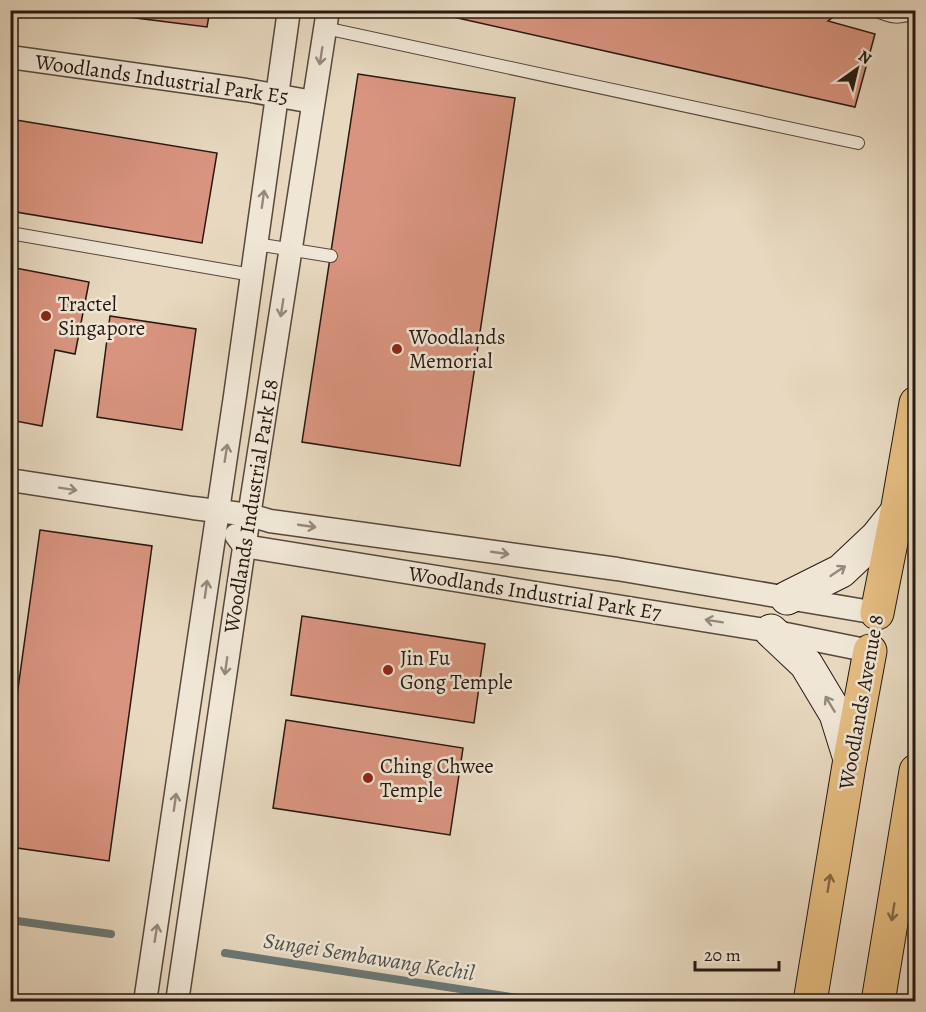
<svg xmlns="http://www.w3.org/2000/svg" width="926" height="1012" font-family="Alegreya,serif">
<style>
.lines{fill:none;stroke-linecap:round;stroke-linejoin:round}
.stream{stroke:#6b7876;stroke-width:8}
.building{fill:#d9947f;stroke:#271811;stroke-width:1.5}
.service-casing{stroke:#57483c;stroke-width:14}
.minor-casing{stroke:#57483c;stroke-width:25}
.secondary-casing{stroke:#271811;stroke-width:35}
.primary-casing{stroke:#271811;stroke-width:35}
.service{stroke:#efe6d5;stroke-width:12}
.minor{stroke:#efe6d5;stroke-width:22}
.secondary{stroke:#efe6d5;stroke-width:33}
.primary{stroke:#e4bc80;stroke-width:33}
.oneway{stroke:#95897d}
.oneway2{stroke:#866a48}
.poi-dot{fill:#8f2418;stroke:#efe6d5;stroke-width:2}
.labels{text-anchor:middle;dominant-baseline:central;stroke-width:5;stroke-linejoin:round;paint-order:stroke}
.street-label{font-size:21px;fill:#271811;stroke:#efe6d5}
.poi-label{font-size:21px;fill:#271811;stroke:#efe6d5;text-anchor:start}
.water-label{font-size:22px;font-style:italic;fill:#4f504c;stroke:#efe6d5}
</style>
<rect width="100%" height="100%" fill="#e7d8bf"/>
<filter id="stains"><feTurbulence type="fractalNoise" baseFrequency=".00333" numOctaves="4"/><feColorMatrix values="0 0 0 0 .2 0 0 0 0 .09 0 0 0 0 .02 0 0 0 .5 -.17"/></filter>
<radialGradient id="worn" r=".72"><stop offset=".6" stop-color="#630" stop-opacity="0"/><stop offset="1" stop-color="#630" stop-opacity=".3"/></radialGradient>
<g class="lines">
<!-- stream -->
<g class="stream">
<path d="M10,920L111,934"/>
<path d="M225,953L544,1002"/>
</g>
</g>
<!-- building -->
<g class="building">
<path d="M91,10H137L136,18Z"/>
<path d="M137,10H210L207,27L136,18Z"/>
<path d="M422,10H843L828,21L875,34L855,107Z"/>
<path d="M358,74L515,98L460,466L302,442Z"/>
<path d="M10,119L217,153L202,243L10,211Z"/>
<path d="M10,267L89,282L75,354L55,350L42,426L10,420Z"/>
<path d="M110,316L196,329L182,430L97,417Z"/>
<path d="M40,530L152,546L109,861L10,847V746Z"/>
<path d="M302,616L485,644L474,723L291,695Z"/>
<path d="M286,720L463,748L450,835L273,808Z"/>
</g>
<g class="lines">
<defs>
<g id="service">
<path d="M875,10C891,18 899,19 916,12"/>
<path d="M325,28L858,143"/>
<path d="M10,233L252,275"/>
<path d="M256,244L331,256"/>
</g>
<g id="minor">
<path d="M10,57L246,90L313,102"/>
<path d="M10,480L193,508L250,515L270,521L617,569L877,613"/>
<path d="M236,535L244,546L771,631L870,651"/>
<path d="M145,1002L235,396L289,10"/>
<path d="M177,1002L242,561L328,10"/>
</g>
<g id="secondary">
<path d="M787,598L841,571L877,537L897,512"/>
<path d="M771,631L806,664L836,714L850,759"/>
</g>
<g id="primary">
<path d="M877,613L897,512L916,403"/>
<path d="M810,1002L850,759L870,651"/>
<path d="M878,1002L916,771"/>
</g>
</defs>
<!-- service casing -->
<use href="#service" class="service-casing"/>
<!-- minor casing -->
<use href="#minor" class="minor-casing"/>
<!-- secondary casing -->
<use href="#secondary" class="secondary-casing"/>
<!-- primary casing -->
<use href="#primary" class="primary-casing"/>
<!-- service -->
<use href="#service" class="service"/>
<!-- minor -->
<use href="#minor" class="minor"/>
<!-- secondary -->
<use href="#secondary" class="secondary"/>
<!-- primary -->
<use href="#primary" class="primary"/>
</g>
<!-- one-way arrows -->
<defs><path id="oneway-shaft" d="M-6 0H5M1.5-3L5.5 0L1.5 3" fill="none" stroke-width="1.6" stroke-linecap="round" stroke-linejoin="round" transform="scale(1.5)"/></defs>
<g class="oneway">
<use href="#oneway-shaft" transform="translate(321 56) rotate(99)"/>
<use href="#oneway-shaft" transform="translate(263 199) rotate(-82)"/>
<use href="#oneway-shaft" transform="translate(282 308) rotate(99)"/>
<use href="#oneway-shaft" transform="translate(226 453) rotate(-81)"/>
<use href="#oneway-shaft" transform="translate(68 489) rotate(9)"/>
<use href="#oneway-shaft" transform="translate(307 526) rotate(8)"/>
<use href="#oneway-shaft" transform="translate(500 553) rotate(8)"/>
<use href="#oneway-shaft" transform="translate(838 571) rotate(-34)"/>
<use href="#oneway-shaft" transform="translate(206 589) rotate(-82)"/>
<use href="#oneway-shaft" transform="translate(714 621) rotate(-171)"/>
<use href="#oneway-shaft" transform="translate(226 666) rotate(98)"/>
<use href="#oneway-shaft" transform="translate(830 704) rotate(-121)"/>
<use href="#oneway-shaft" transform="translate(175 802) rotate(-82)"/>
<use href="#oneway-shaft" transform="translate(156 933) rotate(-81)"/>
</g>
<g class="oneway2">
<use href="#oneway-shaft" transform="translate(829 883) rotate(-81)"/>
<use href="#oneway-shaft" transform="translate(893 912) rotate(99)"/>
</g>
<!-- markers -->
<g class="poi-dot">
<circle cx="46" cy="316" r="6"/>
<circle cx="397" cy="349" r="6"/>
<circle cx="388" cy="670" r="6"/>
<circle cx="368" cy="778" r="6"/>
</g>
<g class="labels">
<!-- street labels -->
<g class="street-label">
<text transform="translate(162 79) rotate(8)">Woodlands Industrial Park E5</text>
<text transform="translate(251 506) rotate(-81)">Woodlands Industrial Park E8</text>
<text transform="translate(535 593) rotate(9)">Woodlands Industrial Park E7</text>
<text transform="translate(861 702) rotate(-80)">Woodlands Avenue 8</text>
</g>
<!-- poi labels -->
<g class="poi-label">
<text x="58" y="304">Tractel<tspan x="58" dy="24">Singapore</tspan></text>
<text x="409" y="337">Woodlands<tspan x="409" dy="24">Memorial</tspan></text>
<text x="400" y="658">Jin Fu<tspan x="400" dy="24">Gong Temple</tspan></text>
<text x="380" y="766">Ching Chwee<tspan x="380" dy="24">Temple</tspan></text>
</g>
<!-- water labels -->
<g class="water-label">
<text transform="translate(369 957) rotate(9)">Sungei Sembawang Kechil</text>
</g>
</g>
<!-- margin -->
<rect width="926" height="1012" fill="none" stroke="#e7d8bf" stroke-width="36"/>
<rect x="12" y="12" width="902" height="988" fill="none" stroke="#271811" stroke-width="3"/>
<rect x="18" y="18" width="890" height="976" fill="none" stroke="#271811" stroke-width="1.5"/>
<!-- north arrow -->
<g transform="translate(857 69) rotate(34)" stroke="#efe6d5" stroke-width="4.5" paint-order="stroke">
<path d="M0-4.5L10 22L0 15L-10 22Z" fill="#271811"/>
<text y="-9" font-size="16" font-weight="bold" text-anchor="middle" fill="#271811">N</text>
</g>
<!-- scale -->
<path d="M695 961v9h84v-9" fill="none" stroke="#271811" stroke-width="3"/>
<text x="704" y="961" font-size="18" fill="#271811" stroke="#efe6d5" stroke-width="4.5" paint-order="stroke">20 m</text>
<rect width="100%" height="100%" filter="url(#stains)"/>
<rect width="100%" height="100%" fill="url(#worn)"/>
</svg>
